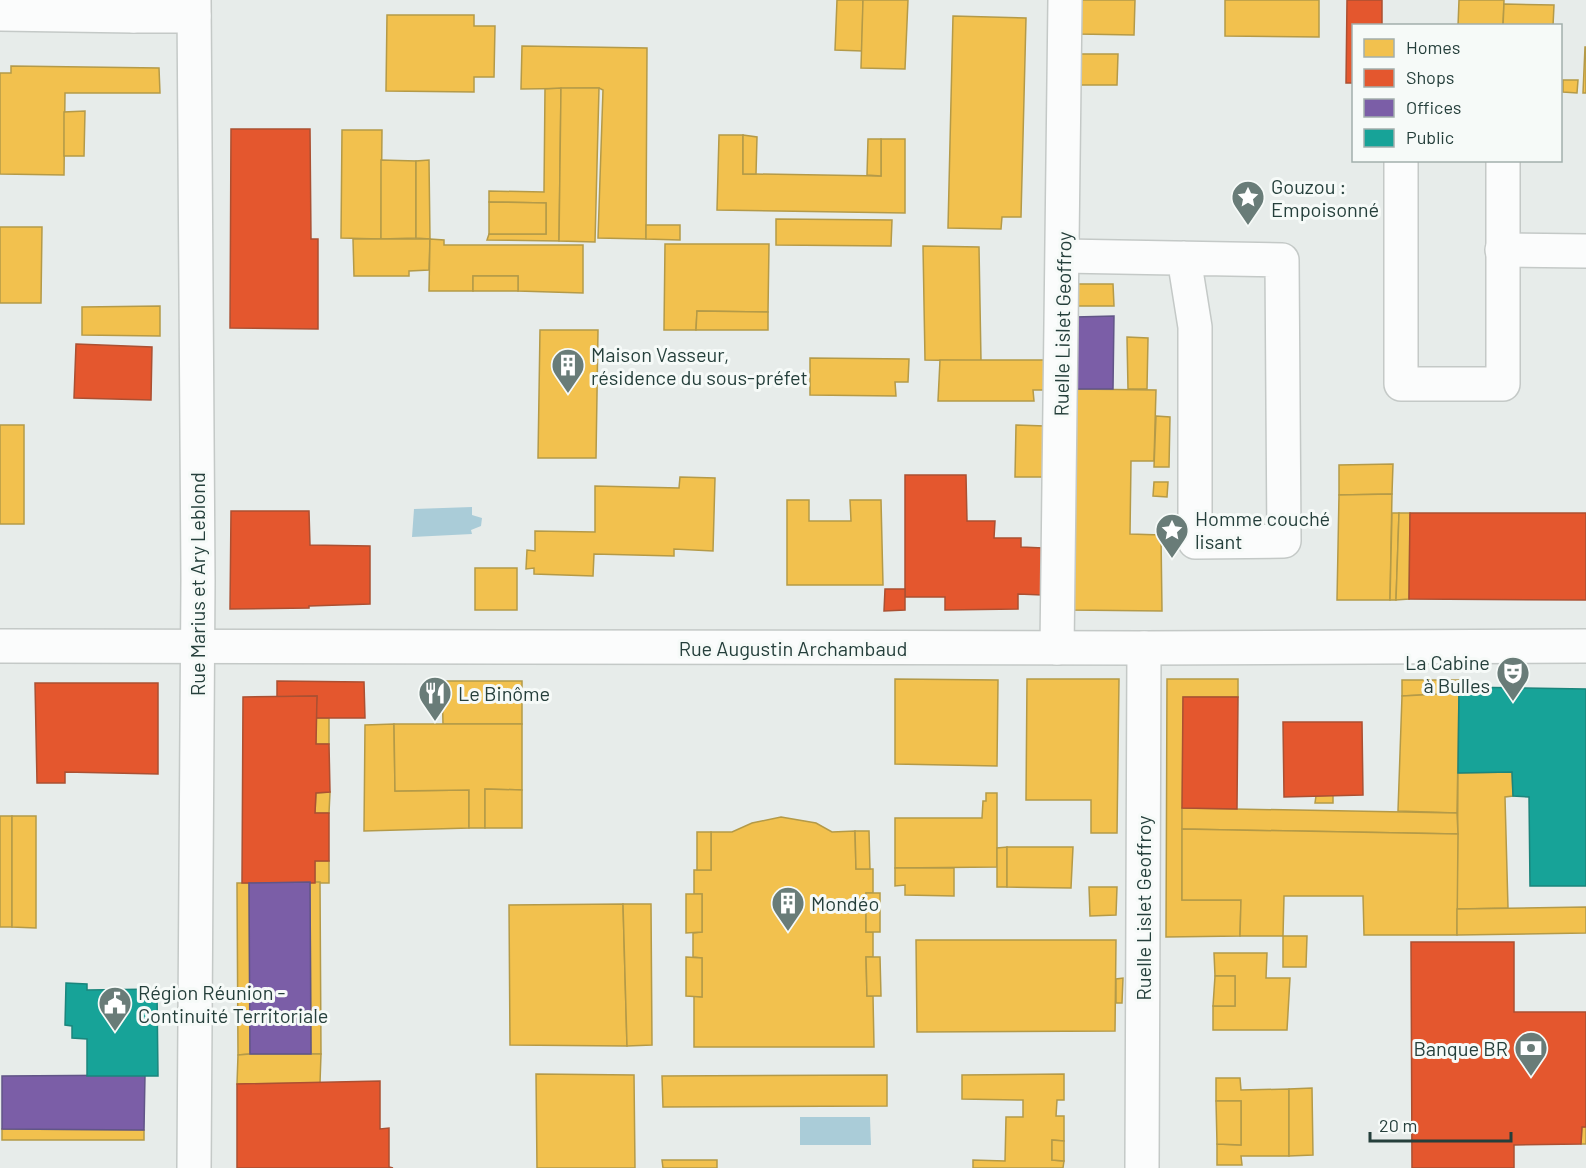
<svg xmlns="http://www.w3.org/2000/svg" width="1586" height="1168" font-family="Barlow,sans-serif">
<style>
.water{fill:#aaccd8}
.homes{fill:#f2c14e;stroke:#b49a48;stroke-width:1.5}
.shops{fill:#e4572e;stroke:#ab5032;stroke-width:1.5}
.offices{fill:#7b5ea7;stroke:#615587;stroke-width:1.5}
.public{fill:#17a398;stroke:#1b857c;stroke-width:1.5}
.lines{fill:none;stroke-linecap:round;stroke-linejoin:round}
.minor-casing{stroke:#c4c9c7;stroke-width:36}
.minor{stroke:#fbfcfc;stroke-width:33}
.labels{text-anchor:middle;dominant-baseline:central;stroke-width:6;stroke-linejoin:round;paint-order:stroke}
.poi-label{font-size:20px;fill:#253f3b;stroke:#f6faf8;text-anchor:start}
.street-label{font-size:20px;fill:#253f3b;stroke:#f6faf8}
</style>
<rect width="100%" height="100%" fill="#e7ecea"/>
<!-- water -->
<g class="water">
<path d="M472,507V515L482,518L481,526L471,530L472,534L412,537L414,509Z"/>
<path d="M800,1117H870L871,1145H800Z"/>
</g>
<!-- homes -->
<g class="homes">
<path d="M837,0H863L862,51L835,50Z"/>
<path d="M863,0H908L905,69L861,68Z"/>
<path d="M1079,0H1135L1134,35L1079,34Z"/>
<path d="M1225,0H1319V37L1225,36Z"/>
<path d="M1459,0H1504L1503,26H1458Z"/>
<path d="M1504,4L1554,5L1553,26H1503Z"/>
<path d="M387,15H474V26H495L494,77H474V92L386,91Z"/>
<path d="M953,16L1026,18L1021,217H1002L1001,229L948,228Z"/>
<path d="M522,46L647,48L646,239L598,238L603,90L599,88L521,89Z"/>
<path d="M1585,47H1586V93H1583Z"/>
<path d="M1078,54H1118L1117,85H1078Z"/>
<path d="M11,66L159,68L160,93H65L64,175L0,174V73H11Z"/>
<path d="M1563,80H1578L1577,93L1563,92Z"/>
<path d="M561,88L559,241L487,240L489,234H546V203L489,202V191L544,192L545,89Z"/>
<path d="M561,88H599L595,242L559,241Z"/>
<path d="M85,111L84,156H64V112Z"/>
<path d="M342,130H382L381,239L341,238Z"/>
<path d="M719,135H743V174H756L881,176V139H905V213L717,210Z"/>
<path d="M743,135L757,137L756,174H743Z"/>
<path d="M868,139H881V176L867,175Z"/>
<path d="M381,160L416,161V238L381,239Z"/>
<path d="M429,160L430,239L416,238V161Z"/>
<path d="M489,202L546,203V234H489Z"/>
<path d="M776,219L892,220L891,246L776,245Z"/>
<path d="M646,225H680V240L646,239Z"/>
<path d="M0,227H42L41,303H0Z"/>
<path d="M353,239H430L429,270L409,271V276H354Z"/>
<path d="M430,239L444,240V245H583V293L518,291V276H473V291H429Z"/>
<path d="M665,244H769L768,312L697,311L696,330H664Z"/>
<path d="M923,246L979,247L981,361L925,360Z"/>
<rect x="473" y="276" width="45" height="15"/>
<path d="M1075,284H1113L1114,306H1075Z"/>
<path d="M160,306V336L82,335V307Z"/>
<path d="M697,311L768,312V330H696Z"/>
<path d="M540,330H598L596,458H538Z"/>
<path d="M1127,337L1148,338L1147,389H1128Z"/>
<path d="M810,358L909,359L908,382H895L896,396L810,395Z"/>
<path d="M940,360H1047V390H1033L1034,401H938Z"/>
<path d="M1073,389L1156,390L1154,461H1131L1130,534L1161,535L1162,611L1070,610Z"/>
<path d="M1156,416L1170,417L1169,467H1154Z"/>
<rect x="0" y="425" width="24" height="99"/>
<path d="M1016,425L1045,426V477H1015Z"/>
<path d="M1393,464L1392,494L1339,495V465Z"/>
<path d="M680,477L715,478L713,551L674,549V556L594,554L593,576L534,574V568L526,569L527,550L535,551V531L595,532V486L679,488Z"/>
<path d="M1154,482H1168L1167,497L1153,496Z"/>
<path d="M1392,494L1390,600H1337L1339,495Z"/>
<path d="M787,500H809V521H851L850,500H881L883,585H787Z"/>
<path d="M1392,513H1399L1396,600H1390Z"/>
<path d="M1399,513H1410L1409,599L1396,600Z"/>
<rect x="475" y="568" width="42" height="42"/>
<path d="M895,679L998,680L997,766L895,764Z"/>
<path d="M1027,679H1119L1117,833H1091V800H1026Z"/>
<path d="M1167,679H1238V697H1183L1182,900H1241L1240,936L1166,937Z"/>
<path d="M1402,680H1459V693L1402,696Z"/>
<path d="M442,681H522V724H443Z"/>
<path d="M1459,693L1457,813L1398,811L1402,696Z"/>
<path d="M315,718H329V744H316Z"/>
<path d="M394,724L395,791L469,790V828L364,831L365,725Z"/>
<path d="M394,724H522V790L485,789V828H469V790L395,791Z"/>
<path d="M1512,772L1513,796L1505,797L1508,908L1457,909L1458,773Z"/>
<path d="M485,789L522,790V828H485Z"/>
<path d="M330,792L329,813H315L316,793Z"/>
<path d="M986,793H997V867L895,868V818H982L983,801H986Z"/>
<path d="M1333,795V803H1315L1316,796Z"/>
<path d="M1182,808L1457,813L1458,834L1182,829Z"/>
<rect x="0" y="816" width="12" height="111"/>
<path d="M12,816H36V928L12,927Z"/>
<path d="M781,817L816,823L832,832L855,831L856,869H873V893H866V932H873V957H866L867,996H873L874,1047H694V996L702,997V958L693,957V933L702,932V894H694V870H711V832H732L752,823Z"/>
<path d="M1182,829L1458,834L1457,935H1364L1363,896H1284L1283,936H1240L1241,900H1182Z"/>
<path d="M855,831H869L870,869H856Z"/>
<rect x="697" y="832" width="14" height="38"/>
<path d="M1007,847V887H997V848Z"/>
<path d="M1007,847H1073L1071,888L1007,887Z"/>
<rect x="315" y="861" width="14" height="22"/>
<path d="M895,868H954V896L905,895V885L895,886Z"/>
<path d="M310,882H320L321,1054H311Z"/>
<path d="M237,883H249L250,1054L238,1055Z"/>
<path d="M1089,887H1117L1116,915L1090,916Z"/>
<rect x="866" y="893" width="14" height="39"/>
<path d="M686,894H702V932L686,933Z"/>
<path d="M623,904L627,1046L510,1045L509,905Z"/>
<path d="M623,904H651L652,1045L627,1046Z"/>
<path d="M1586,907V933L1457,935V909Z"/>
<path d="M1283,936H1307L1306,967H1283Z"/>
<path d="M916,940H1116L1115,1031L917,1032Z"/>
<path d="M1214,953H1267L1266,978H1290L1287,1030H1213V1006H1235V976H1215Z"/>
<path d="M686,957L702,958V997L686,996Z"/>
<path d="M866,957H880L881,996H867Z"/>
<path d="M1215,976H1235V1006H1213Z"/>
<path d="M1123,978L1122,1003H1116V979Z"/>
<path d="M250,1054H321L320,1083L237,1084L238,1055Z"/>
<path d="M536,1074L634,1075L635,1168H537Z"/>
<path d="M1064,1074V1100H1057L1056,1116H1064V1141L1052,1140V1160L1064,1161L1063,1168H973V1160L1005,1161L1006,1117H1023V1100L962,1099V1075Z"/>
<path d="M887,1075V1106L663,1107L662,1076Z"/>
<path d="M1216,1078H1240L1241,1090L1289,1089V1156H1241L1242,1165H1217V1144L1241,1145V1101H1216Z"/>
<path d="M1312,1088L1313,1155L1289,1156V1089Z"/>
<path d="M1216,1101H1241V1145L1217,1144Z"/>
<path d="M1582,1127H1586V1144H1581Z"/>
<path d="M2,1129L144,1130V1140H2Z"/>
<path d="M1052,1140L1064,1141V1161L1052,1160Z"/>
<path d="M662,1160H717V1168H663Z"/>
</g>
<!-- shops -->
<g class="shops">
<path d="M1347,0H1382V26H1354V83H1346Z"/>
<path d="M231,129H310L311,239H318V329L230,328Z"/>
<path d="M76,344L152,347L151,400L74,398Z"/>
<path d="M905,475H966L967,521H995L994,538H1021V547L1043,548L1042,595L1018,594V609L945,610V597H905Z"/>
<path d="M231,511H309L310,545L370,546V604L309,606V608L230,609Z"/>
<path d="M1410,513H1586V600L1409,599Z"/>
<path d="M885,589H905V610L884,611Z"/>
<path d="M277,681L364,682L365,718H315L317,696L277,697Z"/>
<path d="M35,683H158V774L65,772V783H37Z"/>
<path d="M317,696L316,744H329L330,792L316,793L315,813H329V861H315V883H242L243,697Z"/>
<path d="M1183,697H1238L1237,809L1182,808Z"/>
<path d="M1283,722H1362L1363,795L1284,797Z"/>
<path d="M1411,942H1514V1012H1586V1127H1582L1581,1144L1514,1145V1168H1412Z"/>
<path d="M380,1081V1129L389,1128V1167L393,1168H237V1084Z"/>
</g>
<!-- offices -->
<g class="offices">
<path d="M1114,316L1113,389H1073L1075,317Z"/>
<path d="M310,882L311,1054H250L249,883Z"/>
<path d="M145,1075L144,1130L2,1129V1076Z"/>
</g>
<!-- public -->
<g class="public">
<path d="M1459,687L1586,689V886H1530L1529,797L1513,796L1512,772L1458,773Z"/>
<path d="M66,983L87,984V990L157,989L158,1076H87V1039L72,1038V1026L65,1025Z"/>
</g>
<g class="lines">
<defs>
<g id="minor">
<path d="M194,0L198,580L194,1168"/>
<path d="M0,14L134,16V0"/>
<path d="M134,16H194"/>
<path d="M1401,160V384H1503V160"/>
<path d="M1502,250L1586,251"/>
<path d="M1063,256L1282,260L1284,541L1195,542V327L1184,258"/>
<path d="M0,646L1144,648L1586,646"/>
<path d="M1057,648L1065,0"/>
<path d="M1142,1168L1144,648"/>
</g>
</defs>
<!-- minor casing -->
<use href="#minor" class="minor-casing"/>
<!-- minor -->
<use href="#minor" class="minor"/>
</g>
<!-- icons -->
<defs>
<symbol id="sight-pin" viewBox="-11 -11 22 30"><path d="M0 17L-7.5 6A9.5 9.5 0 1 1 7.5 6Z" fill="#697c78" stroke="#f6faf8"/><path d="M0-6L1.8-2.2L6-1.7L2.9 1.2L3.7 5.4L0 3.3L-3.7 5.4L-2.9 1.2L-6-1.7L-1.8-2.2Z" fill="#fff"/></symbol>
<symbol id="building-pin" viewBox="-11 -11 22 30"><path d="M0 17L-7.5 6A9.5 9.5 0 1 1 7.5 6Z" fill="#697c78" stroke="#f6faf8"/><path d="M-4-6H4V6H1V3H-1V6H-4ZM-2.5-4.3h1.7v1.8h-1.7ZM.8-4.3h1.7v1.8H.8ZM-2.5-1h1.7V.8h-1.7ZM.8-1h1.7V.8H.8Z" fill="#fff"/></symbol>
<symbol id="theatre-pin" viewBox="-11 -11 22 30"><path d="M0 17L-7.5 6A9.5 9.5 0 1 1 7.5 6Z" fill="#697c78" stroke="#f6faf8"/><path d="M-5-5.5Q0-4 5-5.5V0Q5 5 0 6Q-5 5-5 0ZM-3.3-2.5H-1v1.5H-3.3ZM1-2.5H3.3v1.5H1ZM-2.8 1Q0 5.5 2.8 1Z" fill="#fff"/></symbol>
<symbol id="restaurant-pin" viewBox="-11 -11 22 30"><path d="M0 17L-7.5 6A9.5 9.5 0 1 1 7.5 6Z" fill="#697c78" stroke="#f6faf8"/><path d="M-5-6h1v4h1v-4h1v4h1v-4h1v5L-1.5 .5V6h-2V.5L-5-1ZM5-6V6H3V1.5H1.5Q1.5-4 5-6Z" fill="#fff"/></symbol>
<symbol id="civic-pin" viewBox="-11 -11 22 30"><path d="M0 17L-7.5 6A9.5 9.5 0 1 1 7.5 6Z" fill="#697c78" stroke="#f6faf8"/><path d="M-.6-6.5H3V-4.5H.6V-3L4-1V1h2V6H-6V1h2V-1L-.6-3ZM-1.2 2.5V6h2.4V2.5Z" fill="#fff"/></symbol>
<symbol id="bank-pin" viewBox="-11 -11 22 30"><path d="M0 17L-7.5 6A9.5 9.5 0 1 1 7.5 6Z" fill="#697c78" stroke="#f6faf8"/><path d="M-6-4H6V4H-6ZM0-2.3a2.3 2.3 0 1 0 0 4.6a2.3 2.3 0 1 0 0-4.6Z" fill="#fff"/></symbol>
</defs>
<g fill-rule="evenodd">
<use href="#sight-pin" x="1229" y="178" width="38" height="52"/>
<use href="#building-pin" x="549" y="346" width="38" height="52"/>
<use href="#sight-pin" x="1153" y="511" width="38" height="52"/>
<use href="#theatre-pin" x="1494" y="654" width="38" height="52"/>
<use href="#restaurant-pin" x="416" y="674" width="38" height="52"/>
<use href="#building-pin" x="769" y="884" width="38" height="52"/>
<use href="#civic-pin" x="96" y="984" width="38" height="52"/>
<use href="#bank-pin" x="1512" y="1029" width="38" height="52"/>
</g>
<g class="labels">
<!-- poi labels -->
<g class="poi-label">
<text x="1271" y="186">Gouzou :<tspan x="1271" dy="23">Empoisonné</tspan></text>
<text x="591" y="354">Maison Vasseur,<tspan x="591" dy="23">résidence du sous-préfet</tspan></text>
<text x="1195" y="518">Homme couché<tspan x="1195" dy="23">lisant</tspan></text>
<text x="1490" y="662" text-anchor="end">La Cabine<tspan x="1490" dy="23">à Bulles</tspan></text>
<text x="458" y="693">Le Binôme</text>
<text x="811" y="903">Mondéo</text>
<text x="138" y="992">Région Réunion -<tspan x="138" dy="23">Continuité Territoriale</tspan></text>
<text x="1508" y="1048" text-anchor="end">Banque BR</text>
</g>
<!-- street labels -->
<g class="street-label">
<text transform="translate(1062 324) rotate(-89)">Ruelle Lislet Geoffroy</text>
<text transform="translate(197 584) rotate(-90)">Rue Marius et Ary Leblond</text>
<text x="793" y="648">Rue Augustin Archambaud</text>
<text transform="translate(1143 908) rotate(-90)">Ruelle Lislet Geoffroy</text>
</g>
</g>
<!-- legend -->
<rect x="1352" y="24" width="210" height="138" fill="#f6faf8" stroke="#a2afac" stroke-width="1.5"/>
<rect x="1364" y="39" width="30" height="18" fill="#f2c14e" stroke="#a2afac" stroke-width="1.5"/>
<text x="1406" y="54" font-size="18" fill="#253f3b">Homes</text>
<rect x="1364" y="69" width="30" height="18" fill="#e4572e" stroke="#a2afac" stroke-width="1.5"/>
<text x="1406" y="84" font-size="18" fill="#253f3b">Shops</text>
<rect x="1364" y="99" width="30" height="18" fill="#7b5ea7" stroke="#a2afac" stroke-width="1.5"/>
<text x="1406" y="114" font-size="18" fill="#253f3b">Offices</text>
<rect x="1364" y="129" width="30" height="18" fill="#17a398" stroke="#a2afac" stroke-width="1.5"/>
<text x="1406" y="144" font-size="18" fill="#253f3b">Public</text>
<!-- scale -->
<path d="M1370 1132v9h141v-9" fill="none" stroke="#253f3b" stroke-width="3"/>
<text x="1379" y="1132" font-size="18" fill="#253f3b" stroke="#f6faf8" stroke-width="4.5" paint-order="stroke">20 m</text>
</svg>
